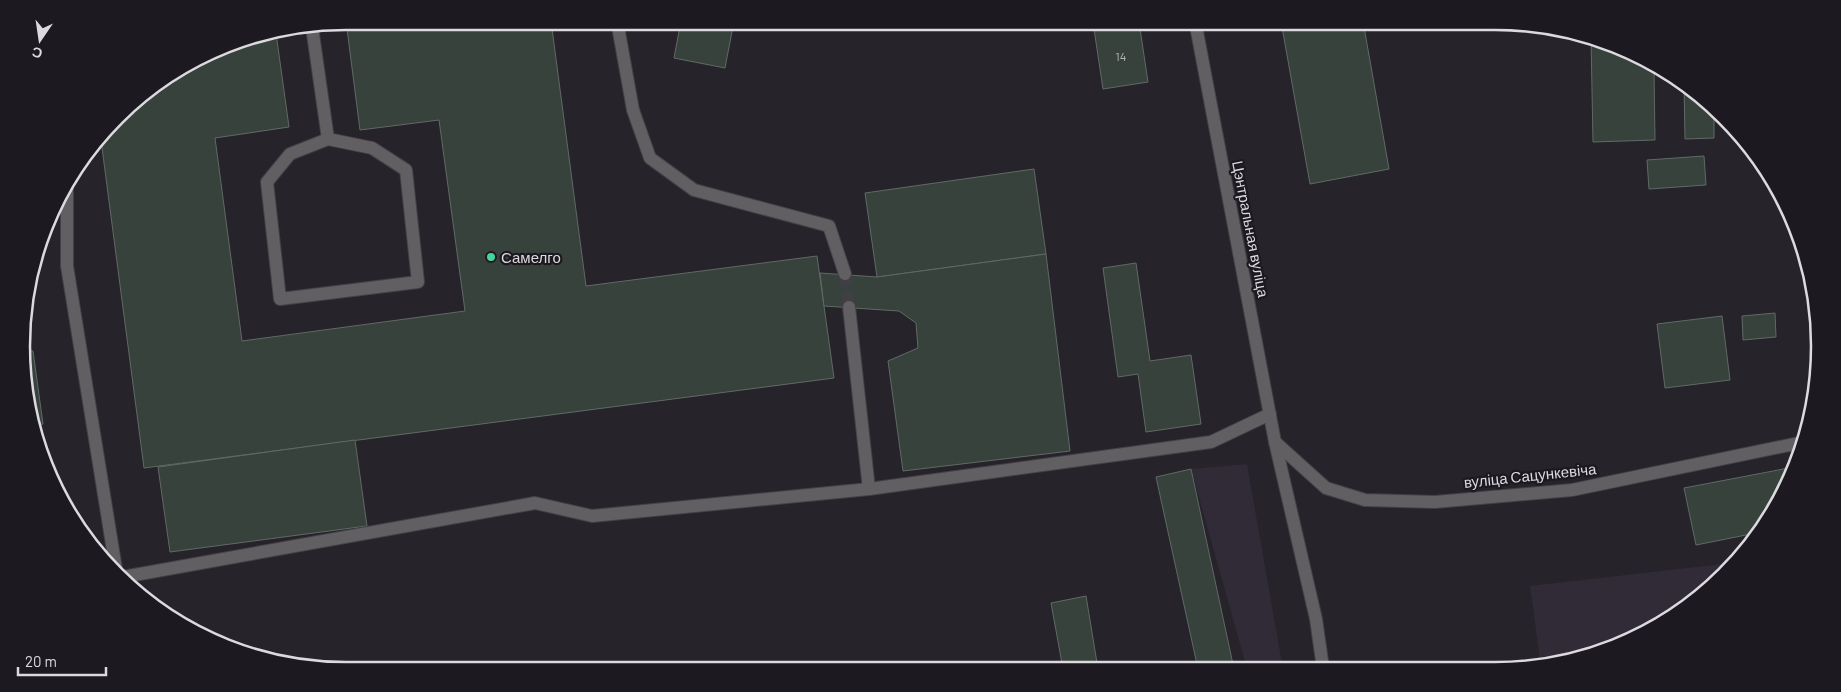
<svg xmlns="http://www.w3.org/2000/svg" width="1841" height="692" font-family="Barlow,sans-serif">
<style>
.built{fill:#312a37}
.building{fill:#38423d;stroke:#606a65}
.lines{fill:none;stroke-linecap:round;stroke-linejoin:round}
.minor-tunnel{stroke:#423e45;stroke-width:12;stroke-dasharray:12 6;stroke-linecap:butt}
.minor-casing{stroke:#444047;stroke-width:14}
.minor{stroke:#615f62;stroke-width:12}
.poi-dot{fill:#44d49f;stroke:#1d1920;stroke-width:2}
.labels{text-anchor:middle;dominant-baseline:central;stroke-width:4.5;stroke-linejoin:round;paint-order:stroke}
.number-label{font-size:12px;fill:#b3b4b6}
.street-label{font-size:15px;fill:#dcdadf;stroke:#1d1920}
.poi-label{font-size:15px;fill:#dcdadf;stroke:#1d1920;text-anchor:start}
.rim{fill:none;stroke:#dcdadf;stroke-width:2.5}
</style>
<rect width="100%" height="100%" fill="#27232a"/>
<!-- built -->
<g class="built">
<path d="M1247,464L1283,669H1247L1191,469Z"/>
<path d="M1731,563L1709,590L1638,637L1541,667L1530,586Z"/>
</g>
<!-- building -->
<g class="building">
<path d="M346,21H551L586,286L817,256L834,378L144,468L101,140L132,102L241,39L276,33L289,127L215,138L242,341L465,311L439,120L360,130Z"/>
<path d="M681,21H734L725,68L674,58Z"/>
<path d="M1315,21H1363L1389,169L1310,184L1282,27Z"/>
<path d="M1139,22L1148,82L1103,89L1094,29Z"/>
<path d="M1591,38L1654,69L1655,140L1593,142Z"/>
<path d="M1684,84L1693,89L1714,112V138L1685,139Z"/>
<path d="M1704,156L1706,185L1649,189L1647,160Z"/>
<path d="M1034,169L1046,254L877,277L865,193Z"/>
<path d="M1046,254L1070,451L903,471L888,361L918,348L916,323L899,311L824,306L820,273L877,277Z"/>
<path d="M1136,263L1150,361L1191,355L1201,424L1146,432L1138,374L1118,377L1103,268Z"/>
<path d="M1775,313L1776,337L1743,340L1742,316Z"/>
<path d="M1722,316L1730,380L1665,388L1657,324Z"/>
<path d="M26,351H33L43,424L34,425L28,410Z"/>
<path d="M355,440L367,526L170,552L158,467Z"/>
<path d="M1794,467L1776,509L1756,533L1696,545L1684,488Z"/>
<path d="M1191,469L1234,669H1198L1156,477Z"/>
<path d="M1086,596L1098,669H1063L1051,603Z"/>
</g>
<g class="lines">
<!-- minor-tunnel -->
<path class="minor-tunnel" d="M845,274L849,307"/>
<defs>
<g id="minor">
<path d="M617,21L633,110L650,158L694,190L829,226L845,274"/>
<path d="M1195,21L1275,442L1316,619L1323,668"/>
<path d="M312,27L328,139"/>
<path d="M328,139L372,148L406,170L418,282L280,299L267,182L290,154Z"/>
<path d="M67,180V266L116,569"/>
<path d="M849,307L869,489"/>
<path d="M1275,442L1326,488L1365,500L1435,502L1572,490L1804,442"/>
<path d="M123,577L535,503L592,516L869,489L1211,442L1270,414"/>
</g>
</defs>
<!-- minor casing -->
<use href="#minor" class="minor-casing"/>
<!-- minor -->
<use href="#minor" class="minor"/>
</g>
<!-- markers -->
<circle class="poi-dot" cx="491" cy="257" r="5"/>
<g class="labels">
<!-- number labels -->
<g class="number-label">
<text x="1121" y="56">14</text>
</g>
<!-- street labels -->
<g class="street-label">
<text transform="translate(1251 229) rotate(79)">Цэнтральная вуліца</text>
<text transform="translate(1530 475) rotate(-6)">вуліца Сацункевіча</text>
</g>
<!-- poi labels -->
<g class="poi-label">
<text x="501" y="257">Самелго</text>
</g>
</g>
<!-- crop -->
<path d="M0 0H1841V692H0ZM346 30H1495A316 316 0 0 1 1811 346V346A316 316 0 0 1 1495 662H346A316 316 0 0 1 30 346V346A316 316 0 0 1 346 30Z" fill="#1d1920" fill-rule="evenodd"/>
<path class="rim" d="M346 30H1495A316 316 0 0 1 1811 346V346A316 316 0 0 1 1495 662H346A316 316 0 0 1 30 346V346A316 316 0 0 1 346 30Z"/>
<!-- north arrow -->
<g transform="translate(40 40) rotate(193)" stroke="#1d1920" stroke-width="4" paint-order="stroke">
<path d="M0-4L9 19L0 12L-9 19Z" fill="#dcdadf"/>
<text y="-8" font-size="14" font-weight="bold" text-anchor="middle" fill="#dcdadf">С</text>
</g>
<!-- scale -->
<path d="M18 667v8h88v-8" fill="none" stroke="#dcdadf" stroke-width="2.5"/>
<text x="25" y="667" font-size="15" fill="#dcdadf" stroke="#1d1920" stroke-width="4" paint-order="stroke">20 m</text>
</svg>
